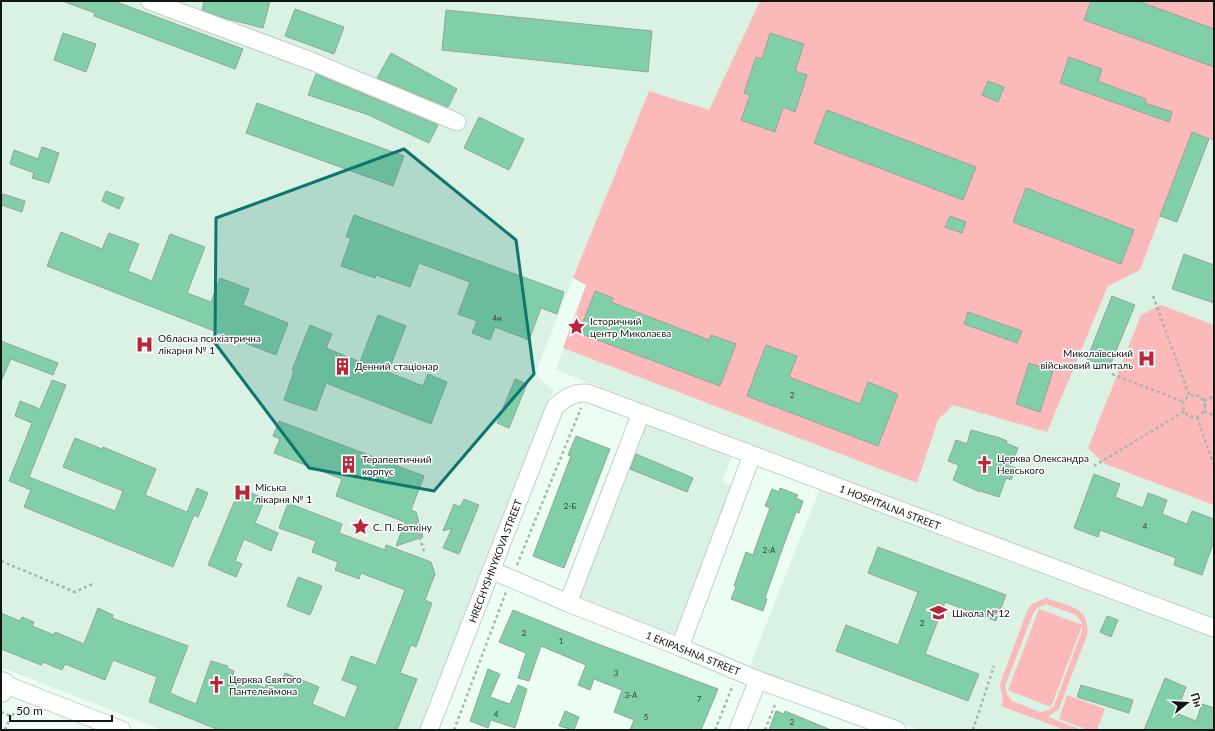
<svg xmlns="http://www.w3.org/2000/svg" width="1215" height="731" font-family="Lato,sans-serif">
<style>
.built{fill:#d9f2e4}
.green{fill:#fbbab9;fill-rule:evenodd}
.building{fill:#81cfa8;stroke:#94a49b}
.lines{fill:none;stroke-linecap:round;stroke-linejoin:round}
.minor-casing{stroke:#bfd0c7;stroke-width:19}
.major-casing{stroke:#bfd0c7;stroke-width:24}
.path{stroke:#a8b5ad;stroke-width:2.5;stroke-dasharray:3 3;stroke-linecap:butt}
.minor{stroke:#fff;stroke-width:17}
.major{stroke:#fff;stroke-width:22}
.marked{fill:#0f766e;fill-opacity:0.2;stroke:#0f766e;stroke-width:3;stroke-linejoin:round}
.labels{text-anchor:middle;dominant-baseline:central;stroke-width:3;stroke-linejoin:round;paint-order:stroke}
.number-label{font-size:8px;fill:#2c4438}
.poi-label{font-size:10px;fill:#101612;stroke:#fff;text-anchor:start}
.street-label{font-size:10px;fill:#101612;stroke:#fff}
</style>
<rect width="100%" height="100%" fill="#ecfdf3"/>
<!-- built -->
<g class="built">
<path d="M1,1H1214V619L908,507L556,370L586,285L573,278L535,374L553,390L423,730H162L1,667Z"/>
<path d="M644,422L729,453L731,458L722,482L736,487L682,637L577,599Z"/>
<path d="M820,488L1214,636V730H920L749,668Z"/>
</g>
<!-- green -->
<g class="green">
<path d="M760,1H1214V141L1192,132L1140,270L1108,286L1047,432L953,405L938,420L917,483L563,348L586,285L573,278L649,91L709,110Z"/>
<path d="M1161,305L1214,325V505L1105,464L1088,448L1141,315Z"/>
<path d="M1046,598C1068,606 1091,607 1087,635L1059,709L1048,717L1082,730H1065L1001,706L1003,700L1000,684L1027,611L1032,604ZM1046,604L1076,615L1083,625L1039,609L1008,690L1051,707L1082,626V631L1054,706L1049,710L1040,712L1012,701L1007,694L1005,686L1033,614L1037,608Z"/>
<path d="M1067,695L1105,709L1097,730H1088L1059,719Z"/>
</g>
<!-- building -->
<g class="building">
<path d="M65,1H114L243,49L235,69L94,16L95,13L65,2Z"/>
<path d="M204,1H270L263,28L224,18L202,10Z"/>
<path d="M1091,1H1138L1214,29V67L1084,20Z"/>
<path d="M295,9L344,27L334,54L285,36Z"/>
<path d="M446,10L652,31L648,72L442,50Z"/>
<path d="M63,33L96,44L86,72L54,60Z"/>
<path d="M770,33L804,44L795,71L807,75L795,112L783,107L775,132L741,120L750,95L744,93L756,57L762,59Z"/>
<path d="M391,53L457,89L448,107L377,78Z"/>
<path d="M1069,57L1102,69L1098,81L1146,99L1145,103L1172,112L1169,122L1060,83Z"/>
<path d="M316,74L438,125L429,143L366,114L308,95Z"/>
<path d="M988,81L1004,87L998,102L982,95Z"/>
<path d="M257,103L404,156L393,186L246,133Z"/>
<path d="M827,110L976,167L963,200L814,143Z"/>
<path d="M479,117L524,139L509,170L464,148Z"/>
<path d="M1192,132L1209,139L1177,222L1160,216Z"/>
<path d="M42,147L59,153L49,183L32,178L34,173L10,164L14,150L38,159Z"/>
<path d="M1026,188L1134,230L1121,264L1013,222Z"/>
<path d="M106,191L124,198L119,209L102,201Z"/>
<path d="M3,194L25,201L22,212L1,205Z"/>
<path d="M354,215L564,292L557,314L541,308L529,340L495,327L490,340L472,333L477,321L458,314L470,282L419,263L410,287L376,275L375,278L341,266L351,238L346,237Z"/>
<path d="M950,216L966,222L962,233L945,227Z"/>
<path d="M61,232L102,249L109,233L139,244L128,271L152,281L170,234L205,247L187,293L211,302L220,278L249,289L243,305L288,323L276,355L47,266Z"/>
<path d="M1184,254L1214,265V303L1172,289Z"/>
<path d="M595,291L613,298L611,302L709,340L711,335L736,344L720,386L579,333Z"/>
<path d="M1112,296L1135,305L1109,368L1087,359Z"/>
<path d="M968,312L1022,331L1017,343L964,324Z"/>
<path d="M378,315L406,326L388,372L423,386L428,374L447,382L431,424L326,383L316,411L284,400L294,371L292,370L310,325L332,334L326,348L360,362Z"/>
<path d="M1,341L58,363L53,375L11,359L1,381Z"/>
<path d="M766,345L797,356L789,377L860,404L868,382L898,394L878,446L747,396Z"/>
<path d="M1029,363L1053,371L1040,412L1016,404Z"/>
<path d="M515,379L527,384L509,428L497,423Z"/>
<path d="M52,380L66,385L29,477L115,511L123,491L63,467L75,438L102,449L103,447L156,469L145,495L187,512L197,488L208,493L198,517L194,515L173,567L24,507L31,490L9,481L32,423L15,416L20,401L40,409Z"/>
<path d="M279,421L424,476L411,510L416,512L423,537L396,546L405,522L336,496L342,479L274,453L280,439L273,436Z"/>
<path d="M971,430L1000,438L1007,441L1006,443L1018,448L1011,466L1016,468L1011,480L1006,478L999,497L980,491V492L953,480L959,465L948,461L956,440L967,444Z"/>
<path d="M576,436L610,449L564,568L533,556L571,456L568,455Z"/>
<path d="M636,454L693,478L687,492L630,469Z"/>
<path d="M1094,474L1120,484L1115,497L1143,508L1148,493L1167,500L1162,514L1187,524L1192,511L1214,519V541L1202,575L1174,565L1176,558L1100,530L1098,537L1074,528Z"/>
<path d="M240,488L265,499L255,523L278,533L271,551L244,539L235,561L242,564L236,577L208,565Z"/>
<path d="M780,488L798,495L796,498L803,501L799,513L796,512L783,547L765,598L767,599L763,611L731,599L736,587L734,586L746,552L753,555L760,535L770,508L765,506L772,489L779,492Z"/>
<path d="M464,499L479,505L459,554L443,548L452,528L443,531L454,504L460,507Z"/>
<path d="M288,503L342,524L339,533L385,550L386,545L431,562L435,574L425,600L432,603L416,647L411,645L400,673L417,679L397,730H219L149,702L157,677L113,660L105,680L65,664L62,670L43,662L41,665L1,649V613L20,621L22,617L34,622L32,626L54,635L55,632L84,644L98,608L113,615L112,618L188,646L170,693L196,704L211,661L228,666L227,668L234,671L233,675L265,688L269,679L280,684L285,673L319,687L312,704L345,718L358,686L342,680L351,656L376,665L405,590L361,573L359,579L335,570L338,562L312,552L316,541L279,528Z"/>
<path d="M878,547L1006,595L996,621L945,602L925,654L979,674L968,701L836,651L846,625L898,645L918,592L868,573Z"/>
<path d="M298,577L322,586L310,615L287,606Z"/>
<path d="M513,610L590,641L718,689L701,730H630L634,720L614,712L622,690L594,679L590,690L578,685L586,665L541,646L529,681L518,678L526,653L499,642Z"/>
<path d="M1107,616L1118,620L1111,637L1100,632Z"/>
<path d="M488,669L500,674L490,697L510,704L518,685L527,689L515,728L491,720L488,728L470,721Z"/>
<path d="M1165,678L1186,687L1176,713L1196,721L1202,704L1214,708V730H1144Z"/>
<path d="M1081,685L1133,700L1129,713L1077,697Z"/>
<path d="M565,711L579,717L574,730L559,726Z"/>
<path d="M776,711L784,714L785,711L831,730H769Z"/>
</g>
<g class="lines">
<defs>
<g id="minor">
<path d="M150,1L311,61L457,122"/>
<path d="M491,570L568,603L680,647L758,680L897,730"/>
<path d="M568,603L641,413"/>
<path d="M680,647L752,455"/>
<path d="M4,684L122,730"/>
<path d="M429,730L555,407C565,398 574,392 587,393L641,413L1214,628"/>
<path d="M738,730L758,680"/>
</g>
<path id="major" d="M1,683L4,684L1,691"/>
</defs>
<!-- minor casing -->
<use href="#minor" class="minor-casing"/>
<!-- major casing -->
<use href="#major" class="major-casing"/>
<!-- path -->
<g class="path">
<path d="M1153,296L1190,397"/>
<path d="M1112,374L1184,402"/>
<circle cx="1194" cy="406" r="11"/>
<path d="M1204,401L1214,396"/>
<path d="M1204,411L1214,415"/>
<path d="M1197,417L1214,466"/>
<path d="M1094,466L1185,411"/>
<path d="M414,520L424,551"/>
<path d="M1,561L75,592L92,584"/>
<path d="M517,565L581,408"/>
<path d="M1,712L11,716L18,711L28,710"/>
<path d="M5,730L11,716"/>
<path d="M454,730L506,592"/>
<path d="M715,730L733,685"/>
<path d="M765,730L776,702"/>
<path d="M973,730L994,666"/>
</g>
<!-- minor -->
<use href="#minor" class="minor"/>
<!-- major -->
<use href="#major" class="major"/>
</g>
<!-- marked area -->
<path class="marked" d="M404,149L516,240L534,374L434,491L309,468L215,343L216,218Z"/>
<!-- icons -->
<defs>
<symbol id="sight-bare" viewBox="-9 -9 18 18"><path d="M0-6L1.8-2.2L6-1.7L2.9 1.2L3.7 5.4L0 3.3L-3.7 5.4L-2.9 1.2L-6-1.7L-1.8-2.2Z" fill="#b8273b" stroke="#fff" stroke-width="2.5" paint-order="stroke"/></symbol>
<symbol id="hospital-bare" viewBox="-9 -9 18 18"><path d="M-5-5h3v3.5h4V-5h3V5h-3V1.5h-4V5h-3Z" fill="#b8273b" stroke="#fff" stroke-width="2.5" paint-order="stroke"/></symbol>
<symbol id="building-bare" viewBox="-9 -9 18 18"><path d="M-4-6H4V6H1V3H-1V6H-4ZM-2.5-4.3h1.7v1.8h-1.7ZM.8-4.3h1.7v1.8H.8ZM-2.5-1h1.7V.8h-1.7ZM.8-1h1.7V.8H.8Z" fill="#b8273b" stroke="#fff" stroke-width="2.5" paint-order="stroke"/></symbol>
<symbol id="church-bare" viewBox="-9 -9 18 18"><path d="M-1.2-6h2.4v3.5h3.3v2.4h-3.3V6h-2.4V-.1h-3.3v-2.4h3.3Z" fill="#b8273b" stroke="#fff" stroke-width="2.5" paint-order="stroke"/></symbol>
<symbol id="school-bare" viewBox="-9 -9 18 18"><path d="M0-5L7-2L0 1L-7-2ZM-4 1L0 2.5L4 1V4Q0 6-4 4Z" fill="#b8273b" stroke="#fff" stroke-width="2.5" paint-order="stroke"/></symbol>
</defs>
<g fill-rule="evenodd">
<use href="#sight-bare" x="564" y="314" width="25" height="25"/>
<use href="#hospital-bare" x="132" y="332" width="25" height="25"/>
<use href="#hospital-bare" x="1134" y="346" width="25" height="25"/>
<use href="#building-bare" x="330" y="354" width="25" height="25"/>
<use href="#church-bare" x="972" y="452" width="25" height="25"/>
<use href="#building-bare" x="336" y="452" width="25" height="25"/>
<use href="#hospital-bare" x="230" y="480" width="25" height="25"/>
<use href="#sight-bare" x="348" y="514" width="25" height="25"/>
<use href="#school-bare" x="926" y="600" width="25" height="25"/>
<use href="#church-bare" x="204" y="672" width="25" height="25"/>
</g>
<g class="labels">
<!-- number labels -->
<g class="number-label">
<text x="497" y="318">4и</text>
<text x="792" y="395">2</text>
<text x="570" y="506">2-Б</text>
<text x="1145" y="526">4</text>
<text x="769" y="550">2-А</text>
<text x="922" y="623">2</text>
<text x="524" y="633">2</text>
<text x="561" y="641">1</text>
<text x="616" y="673">3</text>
<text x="631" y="695">3-А</text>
<text x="699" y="699">7</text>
<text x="496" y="714">4</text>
<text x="646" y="717">5</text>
<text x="792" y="722">2</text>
</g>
<!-- poi labels -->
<g class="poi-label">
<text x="590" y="321">Історичний<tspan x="590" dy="12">центр Миколаєва</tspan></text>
<text x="158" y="338">Обласна психіатрична<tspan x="158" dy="12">лікарня № 1</tspan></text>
<text x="1133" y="353" text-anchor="end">Миколаївський<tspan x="1133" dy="12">військовий шпиталь</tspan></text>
<text x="355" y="366">Денний стаціонар</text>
<text x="997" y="458">Церква Олександра<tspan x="997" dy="12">Невського</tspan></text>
<text x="362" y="459">Терапевтичний<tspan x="362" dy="12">корпус</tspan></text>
<text x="255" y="487">Міська<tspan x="255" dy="12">лікарня № 1</tspan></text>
<text x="373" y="527">С. П. Боткіну</text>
<text x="952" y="613">Школа №12</text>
<text x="229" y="679">Церква Святого<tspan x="229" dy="12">Пантелеймона</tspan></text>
</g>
<!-- street labels -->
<g class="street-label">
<text transform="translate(890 507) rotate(21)">1 HOSPITALNA STREET</text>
<text transform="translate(495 561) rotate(-69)">HRECHYSHNYKOVA STREET</text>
<text transform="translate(693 653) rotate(22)">1 EKIPASHNA STREET</text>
</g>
</g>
<!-- border -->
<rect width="1215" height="731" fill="none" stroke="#101612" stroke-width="4"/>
<!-- north arrow -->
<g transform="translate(1187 703) rotate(72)" stroke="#ffffff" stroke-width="3" paint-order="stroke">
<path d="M0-3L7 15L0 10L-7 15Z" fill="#101612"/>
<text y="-6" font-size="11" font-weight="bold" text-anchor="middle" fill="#101612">Пн</text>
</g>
<!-- scale -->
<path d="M10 715v6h102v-6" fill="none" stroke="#101612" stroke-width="2"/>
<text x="16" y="715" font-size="12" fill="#101612" stroke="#ffffff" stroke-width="3" paint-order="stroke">50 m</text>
</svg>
